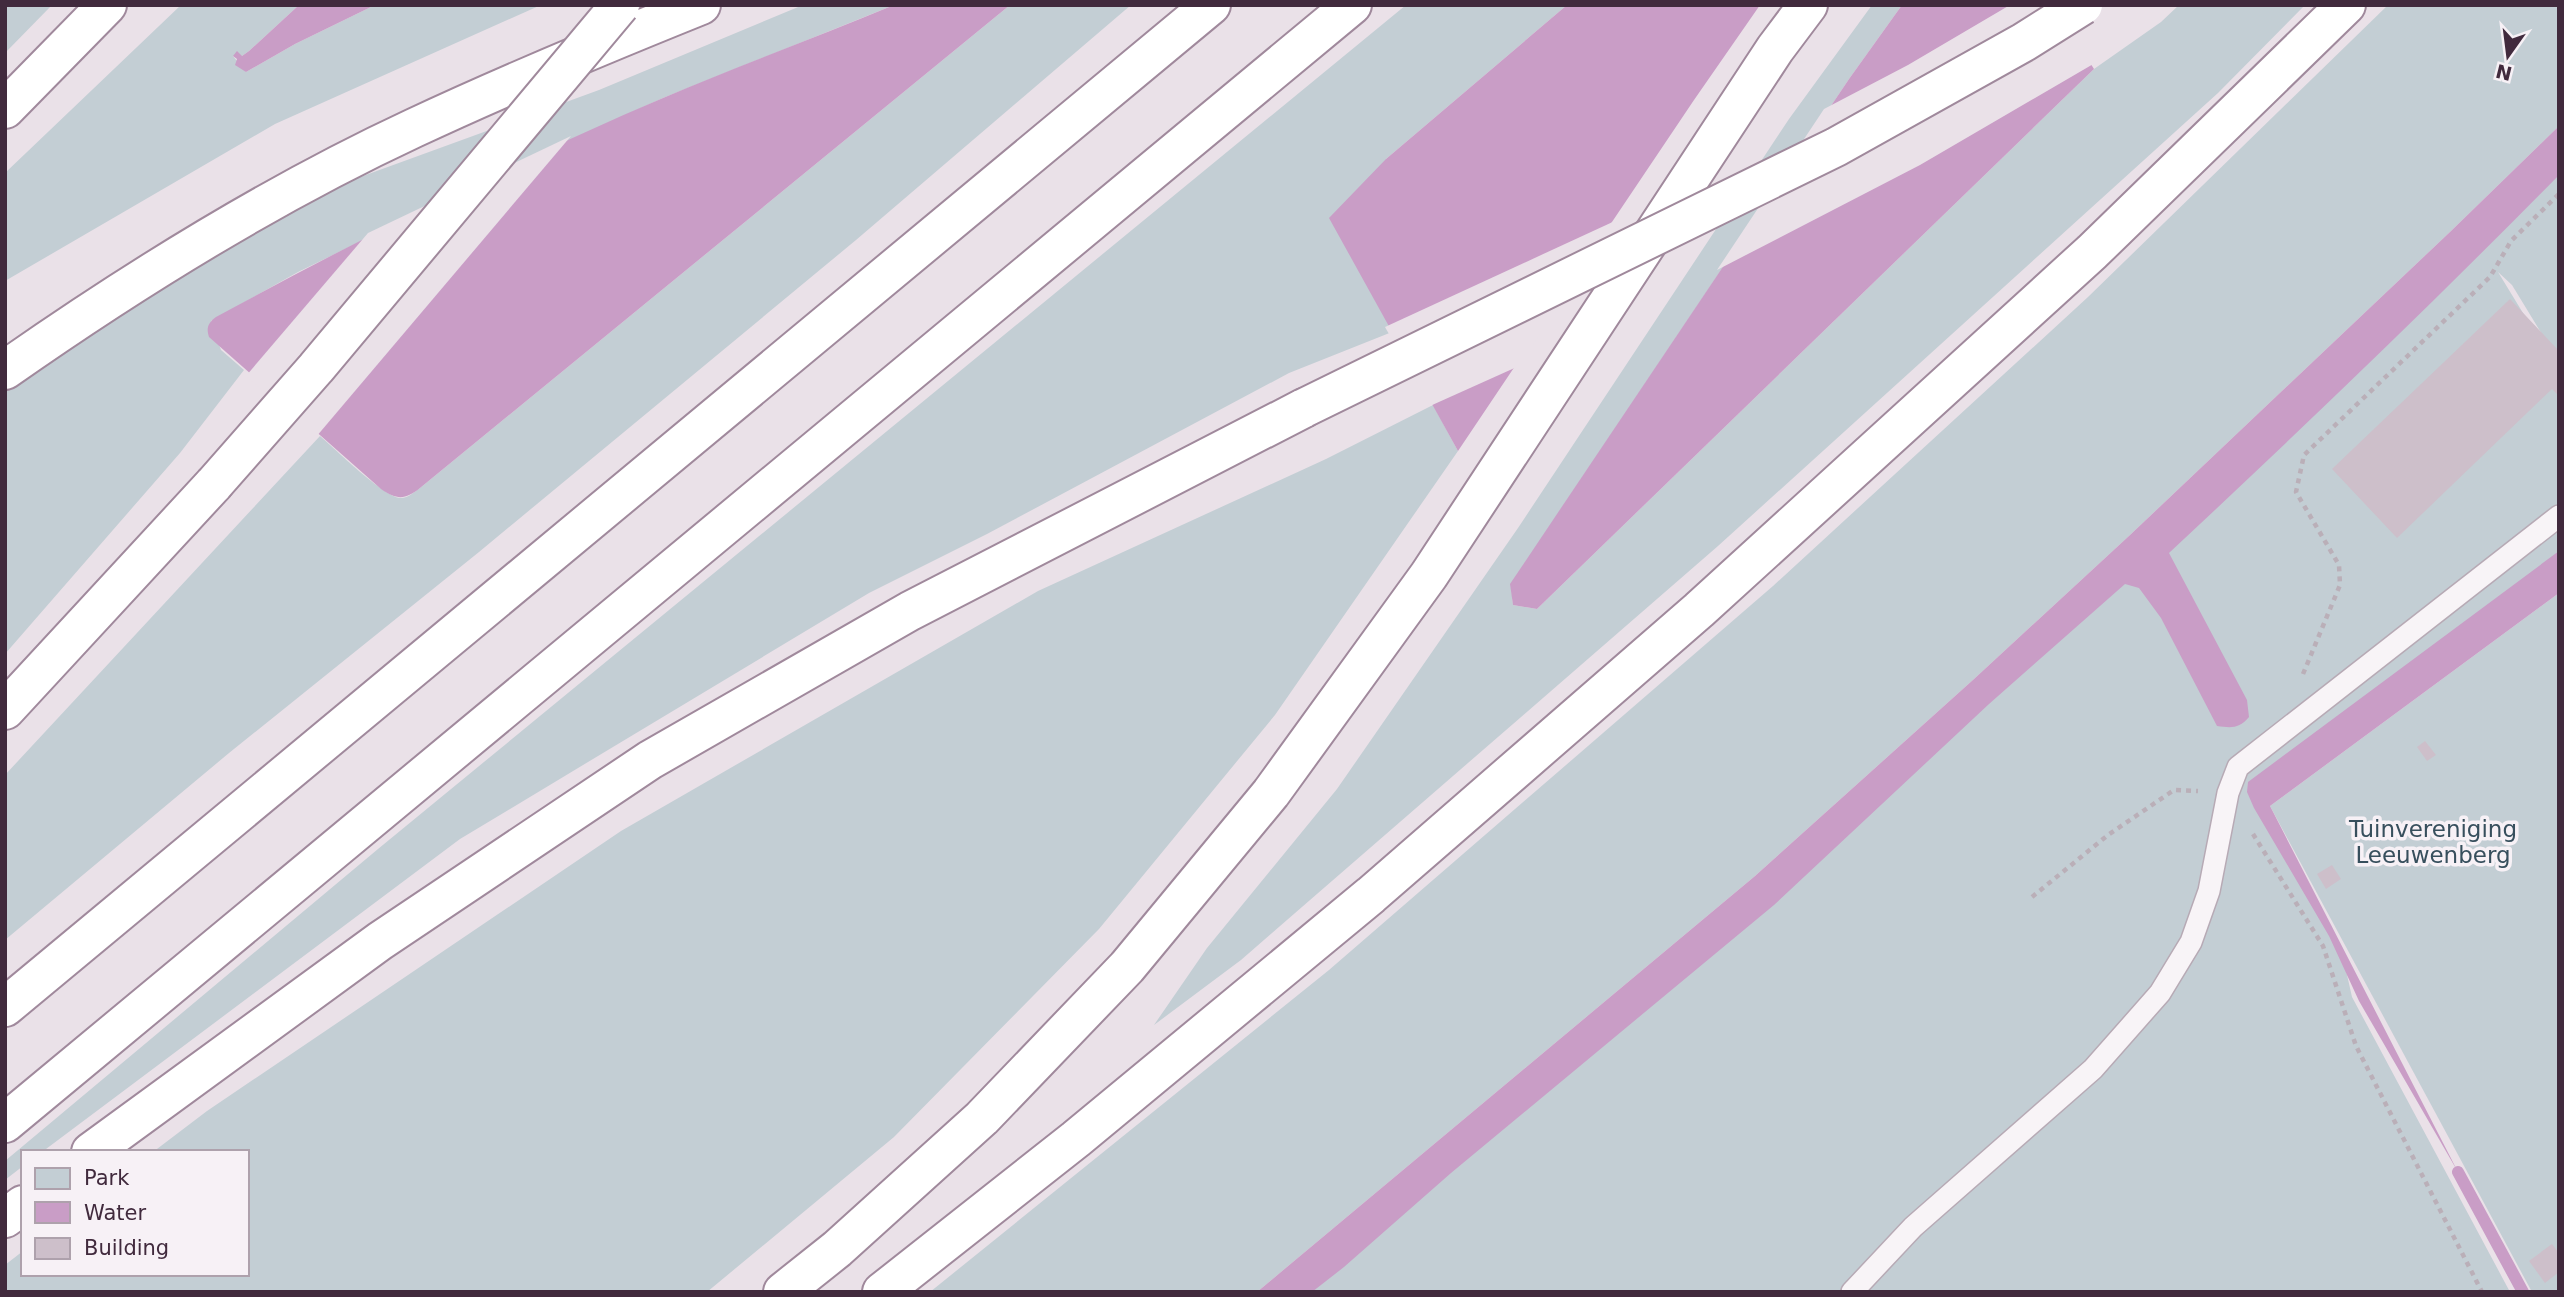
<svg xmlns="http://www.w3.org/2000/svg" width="2564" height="1297" font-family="'DejaVu Sans',sans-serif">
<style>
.green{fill:#c3ced4}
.water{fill:#c99dc6}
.pier{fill:#eae1e8}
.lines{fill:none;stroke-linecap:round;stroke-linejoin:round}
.stream{stroke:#c99dc6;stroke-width:12}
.building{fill:#cdbfca}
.service-casing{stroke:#b7aab5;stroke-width:24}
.motorway-casing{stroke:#a0899c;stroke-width:42}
.path{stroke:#baafb8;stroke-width:4.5;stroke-dasharray:5 5;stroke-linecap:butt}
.service{stroke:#f8f4f7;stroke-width:21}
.motorway{stroke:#fff;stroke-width:38}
.motorway-bridge-casing{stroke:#a0899c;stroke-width:42;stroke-linecap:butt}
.motorway-bridge{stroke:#fff;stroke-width:38}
.labels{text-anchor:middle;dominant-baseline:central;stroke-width:7;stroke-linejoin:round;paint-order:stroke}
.park-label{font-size:23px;fill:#374f5d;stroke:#f7f1f6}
</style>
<rect width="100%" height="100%" fill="#eae1e8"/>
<!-- green -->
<g class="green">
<path d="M5,5H52L5,53Z"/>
<path d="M181,5H299L249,51L242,56H233L246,72L295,44L375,5H541L275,124L5,281V173Z"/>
<path d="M803,5H894L663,98L550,149L298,272L211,321L221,350L244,370L180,453L5,654V389L176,276L352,180L599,90Z"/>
<path d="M1010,5H1131L856,240L479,552L229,753L5,940V775L320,436C334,448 384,497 400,498C407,499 414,492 420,488Z"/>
<path d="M1406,5H1567L1386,159L1392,332L1289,373L987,534L869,593L460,839L42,1152H23V1166L5,1180V1161L378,849Z"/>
<path d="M1872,5H1902L1849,79L1511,584L1513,605L1537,609L2094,69L2161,22L2179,5H2305L2218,93L1718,546L1241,960L1154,1025L1207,948L1337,789L1518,528L1789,119Z"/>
<path d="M2388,5H2559V126L2451,231L2130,535L1974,679L1755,876L1257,1292H930L1329,970L1773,586L2088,297Z"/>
<path d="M2559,145V362L2512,285L2498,272L2559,372V572L2258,790L2343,957L2352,997L2510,1292H1281L1769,883Z"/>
<path d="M1433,405L1458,451L1275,715L1099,929L894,1137L707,1292H5V1265L23,1251V1274H247V1152H153L207,1111L621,831L1038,591L1326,459Z"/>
<path d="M2559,593V1292H2532L2270,806Z"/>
</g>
<!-- water -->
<g class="water">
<path d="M299,5H375L295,44L246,72L235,65L237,59L233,56L237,51L242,56L249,51Z"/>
<path d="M894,5H1010L420,488C405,500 397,500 381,489L209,337C206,328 208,323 216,317C361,238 511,163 663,98C739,66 817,37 894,5Z"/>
<path d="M1567,5H1760L1694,100L1458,451L1329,218L1386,159Z"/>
<path d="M1902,5H2053L2094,69L1537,609L1513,605L1510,584L1849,79Z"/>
<path d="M2559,126V175C2432,304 2301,430 2169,553L2247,700L2249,717C2239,729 2231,728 2217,726L2161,618L2139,588L2125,584L1989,704L1774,905L1451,1173L1344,1267L1312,1292H1257L1755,876L1974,679L2130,535L2451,231Z"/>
<path d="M2559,551V593L2270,806L2458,1172L2359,1001L2329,936L2254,808L2247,792L2248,782Z"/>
</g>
<!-- pier -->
<g class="pier">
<path d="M2010,5H2057L2095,63L1920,165L1717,270L1824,109L1908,65Z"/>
<path d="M571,136L316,437L246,376L368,233Z"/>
<path d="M1617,220L1519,366L1430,406L1385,327Z"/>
</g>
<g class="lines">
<!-- stream -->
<path class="stream" d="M2458,1172L2523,1292"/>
</g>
<!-- building -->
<g class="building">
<path d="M2510,299L2559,351V396L2552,389L2397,538L2332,469Z"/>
<path d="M2425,741L2436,755L2427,761L2417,747Z"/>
<path d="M2332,865L2341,879L2326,889L2317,874Z"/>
<path d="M2552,1244L2559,1253V1272L2545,1283L2529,1261Z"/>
</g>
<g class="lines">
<defs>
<path id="service" d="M1852,1292L1913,1227L2093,1069L2160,993L2191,942L2209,891L2228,793L2238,767L2559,516"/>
<g id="motorway">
<path d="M5,109L107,5"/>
<path d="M5,370C135,279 270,195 414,128C508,84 604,44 701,5"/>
<path d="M5,710L214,484"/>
<path d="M5,1007L1211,5"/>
<path d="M5,1123L1352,5"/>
<path d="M91,1152L380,941L650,760L910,611L1304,408"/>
<path d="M5,1218L23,1205"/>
<path d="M783,1292L837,1249L982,1118L1127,967L1271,793L1429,575L1775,49L1808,5"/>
<path d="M882,1292L1076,1139L1371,895L1699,610L2092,252L2346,5"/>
</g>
</defs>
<!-- service casing -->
<use href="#service" class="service-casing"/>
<!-- motorway casing -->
<use href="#motorway" class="motorway-casing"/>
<!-- path -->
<g class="path">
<path d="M2303,674L2340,585L2339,565L2296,492L2304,455L2490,277L2511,241L2559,194"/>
<path d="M2253,834L2323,946L2356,1046L2482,1292"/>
<path d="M2032,897L2108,835L2174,790L2198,791"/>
</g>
<!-- service -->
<use href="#service" class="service"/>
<!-- motorway -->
<use href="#motorway" class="motorway"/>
<defs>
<g id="motorway-bridge">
<path d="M1304,408L1836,147L2024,42L2083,5"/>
<path d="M214,484L316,368L620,5"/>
</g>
</defs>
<!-- motorway-bridge casing -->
<use href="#motorway-bridge" class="motorway-bridge-casing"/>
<!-- motorway-bridge -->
<use href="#motorway-bridge" class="motorway-bridge"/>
</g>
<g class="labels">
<!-- park labels -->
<g class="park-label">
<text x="2433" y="829">Tuinvereniging<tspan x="2433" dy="26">Leeuwenberg</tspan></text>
</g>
</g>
<!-- border -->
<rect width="2564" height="1297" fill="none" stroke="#412a3d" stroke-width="14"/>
<!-- legend -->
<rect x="21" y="1150" width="228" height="126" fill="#f7f1f6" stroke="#aea1ac" stroke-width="2"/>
<rect x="35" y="1168" width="35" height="21" fill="#c3ced4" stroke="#aea1ac" stroke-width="2"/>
<text x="84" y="1185" font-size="21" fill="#412a3d">Park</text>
<rect x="35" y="1202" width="35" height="21" fill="#c99dc6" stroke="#aea1ac" stroke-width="2"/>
<text x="84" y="1220" font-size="21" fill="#412a3d">Water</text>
<rect x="35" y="1238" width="35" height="21" fill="#cdbfca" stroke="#aea1ac" stroke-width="2"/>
<text x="84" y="1255" font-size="21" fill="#412a3d">Building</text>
<!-- north arrow -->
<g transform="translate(2508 56) rotate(194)" stroke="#f7f1f6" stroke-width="5" paint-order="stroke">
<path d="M0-5L12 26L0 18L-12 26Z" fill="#412a3d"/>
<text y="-10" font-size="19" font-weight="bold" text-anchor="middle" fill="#412a3d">N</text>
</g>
</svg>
